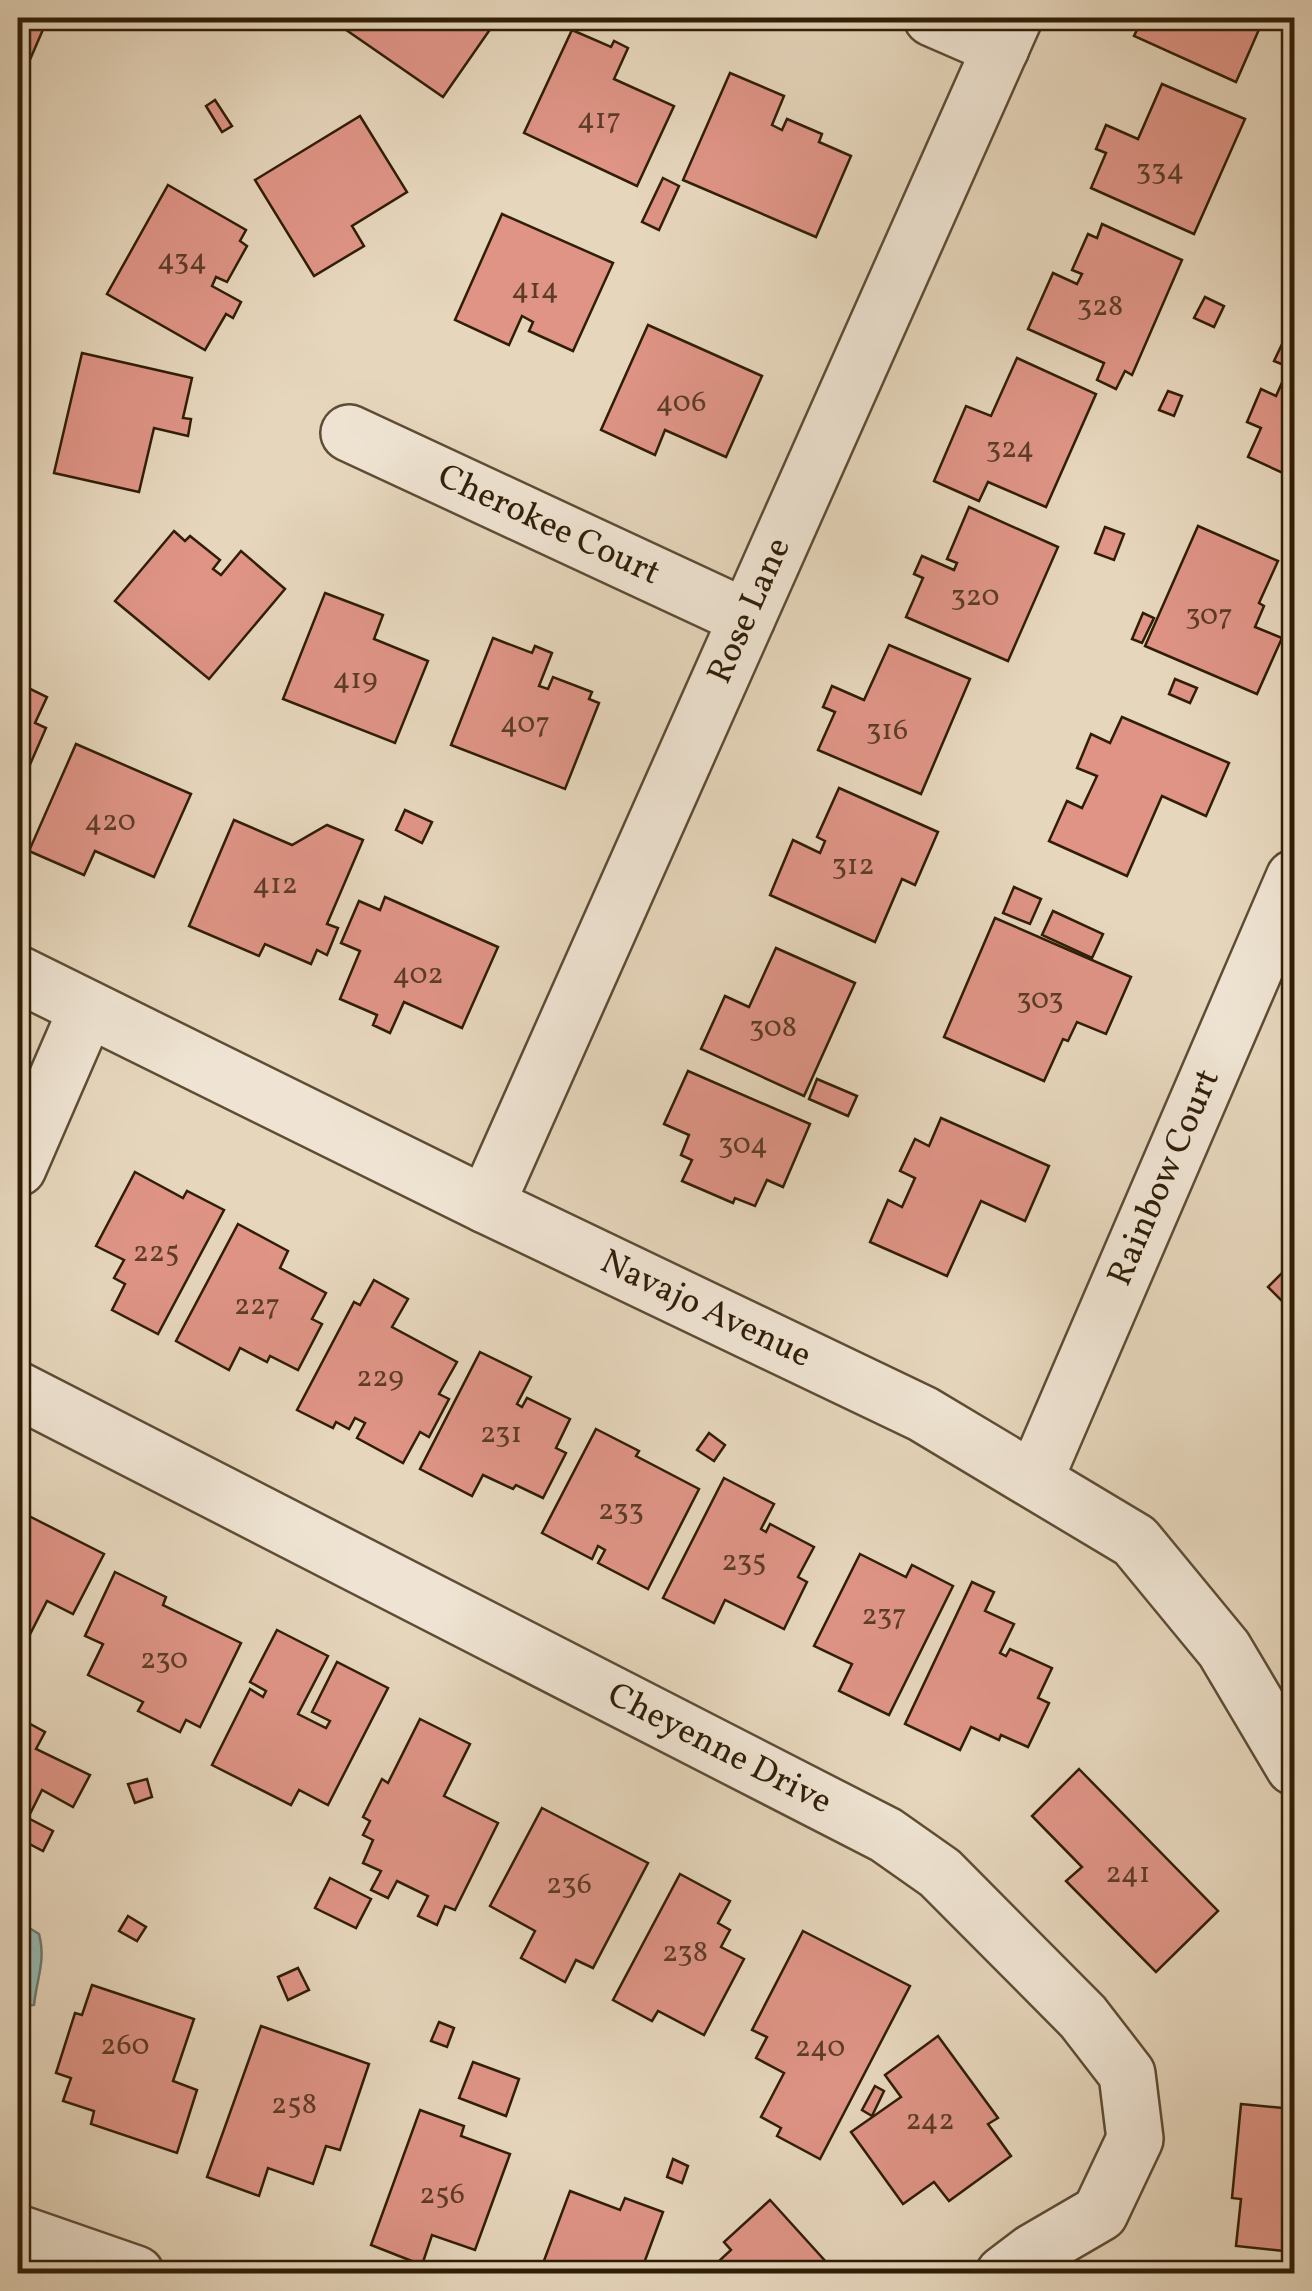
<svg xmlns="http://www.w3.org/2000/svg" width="1312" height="2291" font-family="Vollkorn,serif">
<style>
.water{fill:#96b9b2;stroke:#6d7b6e;stroke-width:2.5}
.building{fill:#df9486;stroke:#301e07;stroke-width:2.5}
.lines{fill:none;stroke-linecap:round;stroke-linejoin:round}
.minor-casing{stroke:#5e4c34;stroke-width:60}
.minor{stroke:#efe4d3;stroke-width:55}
.labels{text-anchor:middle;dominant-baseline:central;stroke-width:10;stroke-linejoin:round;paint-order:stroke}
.number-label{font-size:30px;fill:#5c3c27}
.street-label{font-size:35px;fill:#301e07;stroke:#efe4d3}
</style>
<rect width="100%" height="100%" fill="#e6d6bc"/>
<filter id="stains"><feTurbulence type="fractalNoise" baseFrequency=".002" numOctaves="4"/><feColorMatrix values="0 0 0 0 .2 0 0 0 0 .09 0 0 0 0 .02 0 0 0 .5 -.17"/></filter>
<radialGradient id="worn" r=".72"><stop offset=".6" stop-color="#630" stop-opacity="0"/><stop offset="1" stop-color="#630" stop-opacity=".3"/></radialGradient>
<!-- water -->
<path class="water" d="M18,1921L39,1934C46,1961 37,1977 34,2005L18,2007Z"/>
<!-- building -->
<g class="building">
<path d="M18,18H48L22,78L18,76Z"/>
<path d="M345,18H498L443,97L339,25Z"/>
<path d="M1143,18H1264L1236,82L1134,36Z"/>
<path d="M572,30L611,47L614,41L628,48L614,79L674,106L637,186L524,133Z"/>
<path d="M730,73L784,96L772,125L782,130L787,119L822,134L819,142L851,156L816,237L683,180Z"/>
<path d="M1162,84L1245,119L1194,234L1091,188L1106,153L1096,149L1106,125L1138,139Z"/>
<path d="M215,100L232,126L222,132L206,106Z"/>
<path d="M360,116L407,192L352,226L364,246L314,276L255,180Z"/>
<path d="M663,178L679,186L659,230L642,222Z"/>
<path d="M168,185L246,230L240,241L247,246L227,282L216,277L212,286L241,302L233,318L226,314L205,350L107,294Z"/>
<path d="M502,214L613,263L573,351L529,331L533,322L522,316L509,345L455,320Z"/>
<path d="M1102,224L1182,260L1132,375L1125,371L1116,389L1097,380L1104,363L1028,329L1053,273L1077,284L1082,274L1072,270L1088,234L1097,238Z"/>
<path d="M1205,297L1224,306L1214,327L1194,318Z"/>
<path d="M1293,321L1294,322V478L1248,457L1261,428L1247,422L1261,389L1276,396L1289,367L1274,361Z"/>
<path d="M648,325L762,376L726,457L665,430L655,455L601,430Z"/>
<path d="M82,353L192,378L183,418L191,419L188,436L154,428L139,492L54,473Z"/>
<path d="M1017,358L1096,394L1046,507L988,482L979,501L934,481L966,406L991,416Z"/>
<path d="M1168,391L1182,396L1174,416L1159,410Z"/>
<path d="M969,507L1058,547L1008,661L906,617L923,578L914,574L922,556L954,570L957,563L947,559Z"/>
<path d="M1198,526L1278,561L1259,603L1264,606L1255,627L1282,638L1257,694L1145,646Z"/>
<path d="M1105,527L1124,534L1114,560L1095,553Z"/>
<path d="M174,531L185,541L190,536L220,560L213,569L221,575L241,551L285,589L209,679L115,601Z"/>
<path d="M325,593L383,615L374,639L428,661L395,743L283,699Z"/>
<path d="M1143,613L1154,618L1142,643L1132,639Z"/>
<path d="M493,638L532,653L535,646L552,653L539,686L548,689L553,677L592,692L589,699L599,703L565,789L451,745Z"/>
<path d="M889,645L970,679L921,794L818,750L835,712L823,707L832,686L864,700Z"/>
<path d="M1175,679L1197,688L1190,703L1169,694Z"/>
<path d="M18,683L47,697L35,723L46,728L18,792Z"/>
<path d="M1122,717L1229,763L1206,816L1162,796L1127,876L1049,841L1067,801L1082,808L1097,776L1077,768L1091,734L1110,743Z"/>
<path d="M76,744L191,794L154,877L95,851L84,875L29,851Z"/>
<path d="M839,788L938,832L915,885L902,879L875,942L770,895L793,840L820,853L825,841L817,837Z"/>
<path d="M405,810L432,822L422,843L396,830Z"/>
<path d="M234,820L292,845L327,825L363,840L327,924L338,928L327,955L317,950L311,964L265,944L259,956L189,926Z"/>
<path d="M1014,887L1041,899L1030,924L1003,913Z"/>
<path d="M385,897L498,947L462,1028L404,1002L390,1033L373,1025L377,1015L340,999L360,951L341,943L359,901L380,910Z"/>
<path d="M1053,911L1103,934L1092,958L1042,935Z"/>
<path d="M995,918L1131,977L1106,1034L1077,1022L1068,1041L1063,1039L1044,1081L944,1037Z"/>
<path d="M776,948L855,983L804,1096L701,1049L725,996L749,1007Z"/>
<path d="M688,1071L810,1124L783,1187L767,1180L755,1206L735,1198L733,1203L682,1181L692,1160L681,1155L689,1135L664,1124Z"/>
<path d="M817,1079L857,1096L848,1116L809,1099Z"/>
<path d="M941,1118L1049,1166L1025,1221L981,1201L947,1276L870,1242L888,1200L902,1207L915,1178L900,1171L915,1139L929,1146Z"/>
<path d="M135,1172L183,1198L187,1191L224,1210L158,1334L112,1310L125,1284L114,1278L124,1260L96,1246Z"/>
<path d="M238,1224L288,1251L280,1268L326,1293L312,1319L322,1324L298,1370L270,1356L267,1362L240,1348L229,1370L176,1341Z"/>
<path d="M1294,1261V1313L1268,1287Z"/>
<path d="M374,1280L408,1299L392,1327L457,1362L439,1394L449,1399L429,1437L420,1432L403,1463L357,1438L365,1423L355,1418L349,1429L336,1422L333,1428L297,1410L354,1302L360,1305Z"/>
<path d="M480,1352L531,1377L517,1404L522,1407L527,1398L570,1419L556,1448L566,1453L543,1498L516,1485L513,1489L483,1475L472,1496L420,1469Z"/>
<path d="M596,1429L639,1451L636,1456L699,1489L648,1589L598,1563L605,1550L598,1546L592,1559L542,1533Z"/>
<path d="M709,1433L725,1445L714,1461L697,1450Z"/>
<path d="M724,1478L774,1504L761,1529L766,1532L770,1524L814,1547L798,1577L807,1582L784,1629L725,1600L714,1623L663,1598Z"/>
<path d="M23,1513L104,1554L73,1614L47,1601L20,1654L18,1522Z"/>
<path d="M860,1554L906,1577L912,1565L953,1586L889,1715L839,1691L852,1664L814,1646Z"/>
<path d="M115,1572L166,1597L163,1605L241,1643L200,1727L186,1720L180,1732L138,1711L143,1702L88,1675L103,1644L85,1636Z"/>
<path d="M972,1582L994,1592L985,1611L1014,1624L1000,1653L1006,1656L1010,1649L1052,1668L1038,1698L1049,1703L1028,1747L1001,1735L999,1740L971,1727L960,1750L905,1724Z"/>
<path d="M277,1630L328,1656L298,1714L326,1728L330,1721L312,1712L337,1662L388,1688L328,1805L299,1790L291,1805L212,1765L250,1689L263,1697L266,1691L250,1682Z"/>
<path d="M18,1711L26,1715L23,1720L45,1732L36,1749L90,1775L73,1807L42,1790L28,1818L53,1831L43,1851L18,1838Z"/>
<path d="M420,1719L470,1744L444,1796L498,1823L455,1910L445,1906L437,1925L418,1916L428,1896L397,1881L388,1898L371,1890L381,1871L363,1863L373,1840L363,1835L370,1821L363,1817L382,1779L388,1783Z"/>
<path d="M1079,1769L1218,1911L1156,1972L1066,1881L1082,1867L1032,1816Z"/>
<path d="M147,1779L152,1797L135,1803L128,1784Z"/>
<path d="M542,1808L648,1863L593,1968L576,1960L565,1982L521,1958L535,1931L490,1906Z"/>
<path d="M680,1874L730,1901L718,1923L730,1930L721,1947L744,1959L704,2035L658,2011L652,2021L613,2000Z"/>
<path d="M330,1878L371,1899L356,1928L315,1908Z"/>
<path d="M128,1916L146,1927L137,1941L119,1931Z"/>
<path d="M803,1931L910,1986L820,2159L777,2136L781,2128L761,2117L784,2073L756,2058L767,2037L752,2030Z"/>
<path d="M298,1968L309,1990L288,2000L278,1977Z"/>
<path d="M92,1985L194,2019L173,2081L197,2090L177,2153L91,2124L94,2111L63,2101L71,2078L56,2073L75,2013L82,2015Z"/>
<path d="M439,2022L454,2028L447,2047L431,2041Z"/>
<path d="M261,2026L369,2064L340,2150L326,2146L313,2184L268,2168L259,2196L207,2177Z"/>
<path d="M938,2036L998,2118L988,2124L1011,2156L949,2201L934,2182L903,2204L851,2132L901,2097L885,2075Z"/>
<path d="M473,2062L519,2079L506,2116L459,2098Z"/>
<path d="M875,2086L884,2091L872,2116L862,2110Z"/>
<path d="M1241,2104L1294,2109V2252L1236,2246L1241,2199L1232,2198Z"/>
<path d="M420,2110L464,2126L461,2136L510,2154L475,2250L432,2235L422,2265L371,2245Z"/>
<path d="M673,2159L688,2166L682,2183L667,2177Z"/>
<path d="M570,2191L620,2210L625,2198L663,2212L640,2274H539Z"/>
<path d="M770,2200L837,2274H705L731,2250L724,2242Z"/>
</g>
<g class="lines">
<defs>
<g id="minor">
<path d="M932,18L1001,48"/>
<path id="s1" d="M349,433L747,618"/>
<path id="s2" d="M18,974L486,1205L923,1414L1135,1541L1224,1649L1294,1767"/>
<path d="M18,1168L87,1009"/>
<path id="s3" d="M486,1205L1014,18"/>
<path id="s4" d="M18,1390L886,1835L940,1873L1083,2017L1127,2074L1135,2139L1100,2213L1033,2252L1004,2274"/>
<path id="s5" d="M1035,1479L1294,878"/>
<path d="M18,2233L136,2274"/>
</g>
</defs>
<!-- minor casing -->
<use href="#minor" class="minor-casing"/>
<!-- minor -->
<use href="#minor" class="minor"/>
</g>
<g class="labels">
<!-- number labels -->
<g class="number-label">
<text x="599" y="120">417</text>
<text x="1160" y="171">334</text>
<text x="182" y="261">434</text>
<text x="535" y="290">414</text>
<text x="1100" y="307">328</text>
<text x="681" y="403">406</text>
<text x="1010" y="449">324</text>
<text x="975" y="597">320</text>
<text x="1209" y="616">307</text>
<text x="355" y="680">419</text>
<text x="525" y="724">407</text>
<text x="887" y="731">316</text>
<text x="110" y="822">420</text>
<text x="853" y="866">312</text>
<text x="275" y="885">412</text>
<text x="418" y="975">402</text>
<text x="1040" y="1000">303</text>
<text x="773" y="1028">308</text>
<text x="743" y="1145">304</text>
<text x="156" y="1253">225</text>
<text x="257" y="1306">227</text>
<text x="380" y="1378">229</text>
<text x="501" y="1434">231</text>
<text x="621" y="1511">233</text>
<text x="744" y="1562">235</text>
<text x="884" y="1616">237</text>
<text x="164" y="1660">230</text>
<text x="1128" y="1874">241</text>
<text x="569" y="1885">236</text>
<text x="685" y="1953">238</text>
<text x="125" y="2046">260</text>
<text x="820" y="2048">240</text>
<text x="294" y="2105">258</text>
<text x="930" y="2121">242</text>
<text x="442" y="2195">256</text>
</g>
<!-- street labels -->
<g class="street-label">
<text stroke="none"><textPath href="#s1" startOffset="220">Cherokee Court</textPath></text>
<text stroke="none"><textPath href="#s3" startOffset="650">Rose Lane</textPath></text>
<text stroke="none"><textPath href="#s5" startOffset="328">Rainbow Court</textPath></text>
<text stroke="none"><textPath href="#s2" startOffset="765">Navajo Avenue</textPath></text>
<text stroke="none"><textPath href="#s4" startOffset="788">Cheyenne Drive</textPath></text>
</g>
</g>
<!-- margin -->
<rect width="1312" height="2291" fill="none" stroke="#e6d6bc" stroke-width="60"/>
<rect x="20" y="20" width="1272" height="2251" fill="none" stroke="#301e07" stroke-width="5"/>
<rect x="30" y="30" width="1252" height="2231" fill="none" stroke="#301e07" stroke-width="2.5"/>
<rect width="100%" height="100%" filter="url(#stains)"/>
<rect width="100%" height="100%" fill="url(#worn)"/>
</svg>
